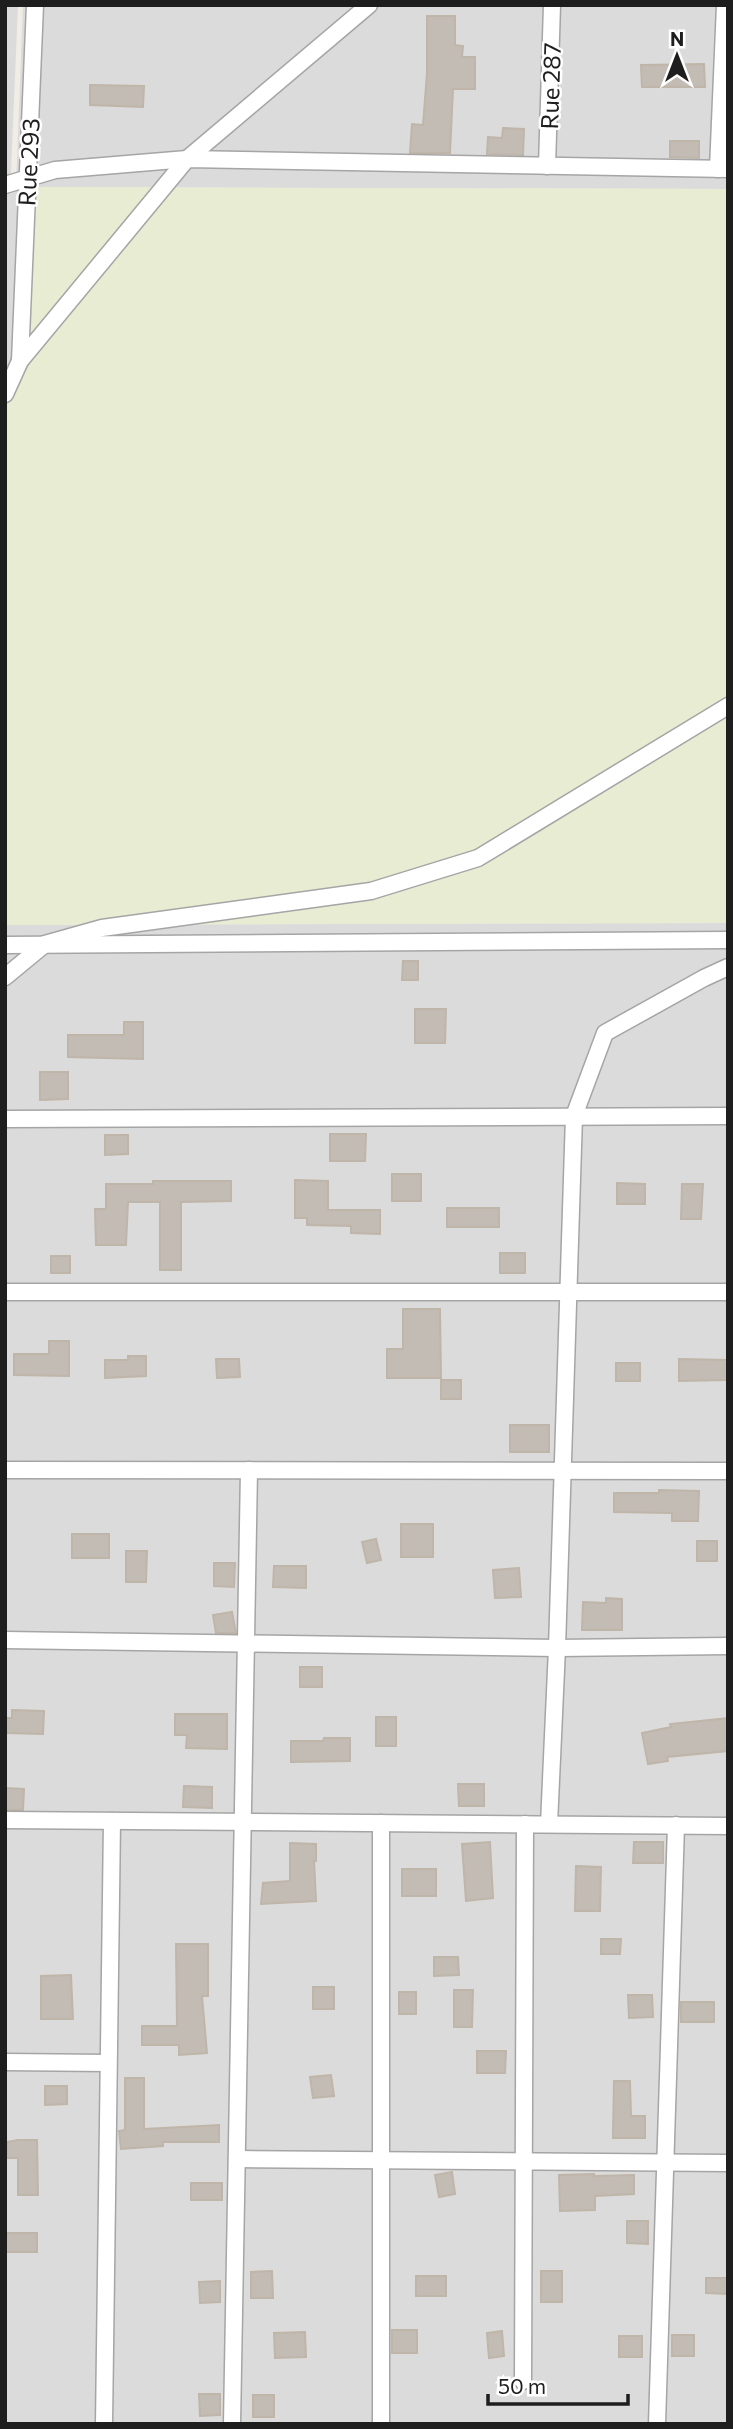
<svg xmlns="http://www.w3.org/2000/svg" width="733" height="2429" font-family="Commissioner,sans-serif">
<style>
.residential{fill:#dcdbdb}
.farmland{fill:#e7ecd2}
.building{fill:#c3bcb5;stroke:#bfb5a8;stroke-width:2}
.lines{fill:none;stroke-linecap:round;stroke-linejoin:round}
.street-casing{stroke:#a5a5a5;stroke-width:19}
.street{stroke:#fff;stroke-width:16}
.labels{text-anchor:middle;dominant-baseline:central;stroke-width:5;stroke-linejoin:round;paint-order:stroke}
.street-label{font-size:24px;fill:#1e1e1e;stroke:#fff}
</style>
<rect width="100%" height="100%" fill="#efede5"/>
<!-- residential -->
<g class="residential">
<path d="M5,5H18L10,194L25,188L16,187L23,5H728V189L27,187L20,361L5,394Z"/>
<path d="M728,923V2424H5V925Z"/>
</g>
<!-- farmland -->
<path class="farmland" d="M27,187L728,189V923L5,925V394L20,361Z"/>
<!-- building -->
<g class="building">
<path d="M427,16H455V45L463,46L462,57H475V89H453L450,153H410L412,124L423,125L427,73Z"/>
<path d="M704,64L705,87H642L641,65Z"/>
<path d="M90,85L144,86L143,107L90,105Z"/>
<path d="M503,128L524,129L523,155L487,154L488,137L502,138Z"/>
<path d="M670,141H699V158L670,157Z"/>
<path d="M403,961H418V980H402Z"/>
<path d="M415,1009H446L445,1043H415Z"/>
<path d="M124,1022H143V1059L68,1057V1035H124Z"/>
<path d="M40,1072H68V1099L40,1100Z"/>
<path d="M330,1134H366L365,1161H330Z"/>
<path d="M105,1135H128V1154L105,1155Z"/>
<rect x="392" y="1174" width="29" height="27"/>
<path d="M295,1180L328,1181V1210H380V1234L351,1233V1226L307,1225V1218H295Z"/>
<path d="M153,1181H231V1201L181,1202V1270H160V1202H128L126,1245H96L95,1209H106V1184H153Z"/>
<path d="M617,1183L645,1184V1204H617Z"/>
<path d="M682,1184H703L701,1219H681Z"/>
<rect x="447" y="1208" width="52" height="19"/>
<rect x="500" y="1253" width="25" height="20"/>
<rect x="51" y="1256" width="19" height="17"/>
<path d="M403,1309H440L441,1378H387V1349H403Z"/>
<path d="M49,1341H69V1376L14,1375V1354H49Z"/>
<path d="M128,1356H146V1376L105,1378V1360H128Z"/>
<path d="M216,1359H239L240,1377L217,1378Z"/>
<path d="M679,1359L728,1360V1380L679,1381Z"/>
<rect x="616" y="1363" width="24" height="18"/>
<rect x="441" y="1380" width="20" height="19"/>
<rect x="510" y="1425" width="39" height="27"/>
<path d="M659,1490L699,1491L698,1521H672V1513L614,1512V1493H659Z"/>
<rect x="401" y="1524" width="32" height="33"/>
<rect x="72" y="1534" width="37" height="24"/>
<path d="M376,1539L381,1560L367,1563L362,1542Z"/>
<rect x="697" y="1541" width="20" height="20"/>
<path d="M126,1551H147L146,1582H126Z"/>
<path d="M214,1563H235L234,1587L214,1586Z"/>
<path d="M274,1566H306V1588L273,1587Z"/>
<path d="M519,1568L521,1597L495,1598L493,1570Z"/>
<path d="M606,1598L622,1599V1630H582L583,1602L606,1603Z"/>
<path d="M232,1612L236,1633H216L213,1615Z"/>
<rect x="300" y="1667" width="22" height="20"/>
<path d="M12,1710L44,1711L43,1734L5,1733V1718H12Z"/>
<path d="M175,1714H227V1749L186,1748L187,1735H175Z"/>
<rect x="376" y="1717" width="20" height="29"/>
<path d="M728,1718V1751L667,1757L668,1761L648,1764L642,1733L671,1727L670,1724Z"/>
<path d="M324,1738H350V1761L291,1762V1741H323Z"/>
<path d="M458,1784H484V1806H459Z"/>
<path d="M184,1786L212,1787V1808L183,1807Z"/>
<path d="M5,1788L24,1789L23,1810H5Z"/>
<path d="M490,1842L493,1898L466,1901L462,1844Z"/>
<path d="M634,1842H663V1863H633Z"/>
<path d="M290,1843L316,1844V1861H314L316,1901L261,1904L263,1883L290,1881Z"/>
<path d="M576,1866L601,1867L600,1911H575Z"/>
<rect x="402" y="1869" width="34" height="27"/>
<path d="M601,1939H621L620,1954H601Z"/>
<path d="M176,1944H208V1996H202L207,2053L179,2055V2045H142V2026H177Z"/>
<path d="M434,1957H458L459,1975L434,1976Z"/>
<path d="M71,1975L73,2019H41V1976Z"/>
<rect x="313" y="1987" width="21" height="22"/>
<path d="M454,1990H473L472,2027H454Z"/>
<rect x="399" y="1992" width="17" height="22"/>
<path d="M628,1995H652L653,2017L629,2018Z"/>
<rect x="681" y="2002" width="33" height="20"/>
<path d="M477,2051H506L505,2073H477Z"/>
<path d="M331,2075L334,2096L313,2098L310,2077Z"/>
<path d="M125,2078H144V2129L219,2125V2142H163V2146L121,2149L119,2131L125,2130Z"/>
<path d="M614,2081H630L631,2116H645V2138H613Z"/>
<path d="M45,2086H67V2104L45,2105Z"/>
<path d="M18,2140H37L38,2195H18V2158H6L7,2142Z"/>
<path d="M452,2172L455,2194L439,2197L435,2175Z"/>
<path d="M594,2174V2176L634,2175V2194L595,2196V2210L560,2211L559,2175Z"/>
<rect x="191" y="2183" width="31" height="17"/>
<path d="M627,2221H648V2244L627,2243Z"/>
<rect x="6" y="2233" width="31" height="19"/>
<path d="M272,2271L273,2298H251V2272Z"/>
<rect x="541" y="2271" width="21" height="31"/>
<rect x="416" y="2276" width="30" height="20"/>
<path d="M706,2278H728V2294L706,2293Z"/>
<path d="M220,2281V2302L200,2303L199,2282Z"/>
<rect x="392" y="2330" width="25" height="23"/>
<path d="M502,2331L504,2356L489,2358L487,2333Z"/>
<path d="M305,2332L306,2357L275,2358L274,2333Z"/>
<rect x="672" y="2335" width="22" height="21"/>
<rect x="619" y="2336" width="23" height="21"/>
<path d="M199,2394H220V2415L200,2416Z"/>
<rect x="253" y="2395" width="21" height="22"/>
</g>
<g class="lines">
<defs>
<g id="street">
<path d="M547,166L552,5"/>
<path d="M718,169L725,5"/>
<path d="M5,185L55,170L187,159L728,169"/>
<path d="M20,361L35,5"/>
<path d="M5,394L20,361L187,159L369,5"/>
<path d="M5,945L728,940"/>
<path d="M5,977L45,944L102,928L371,891L478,858L728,706"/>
<path d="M5,1119L728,1116"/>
<path d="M5,1292H728"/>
<path d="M5,1470L728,1471"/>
<path d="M5,1640L557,1648L728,1646"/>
<path d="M5,1820L728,1826"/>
<path d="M381,1823V2424"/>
<path d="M549,1824L557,1648L574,1116L605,1033L704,978L728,967"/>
<path d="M5,2062L108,2063"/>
<path d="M237,2159L728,2163"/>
<path d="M523,2381L525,1824"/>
<path d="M104,2424L112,1821"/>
<path d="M232,2424L249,1470"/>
<path d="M657,2424L676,1825"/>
</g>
</defs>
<!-- street casing -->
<use href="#street" class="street-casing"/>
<!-- street -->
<use href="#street" class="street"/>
</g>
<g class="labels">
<!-- street labels -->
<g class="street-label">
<text transform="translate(550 86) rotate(-88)">Rue 287</text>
<text transform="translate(28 162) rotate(-87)">Rue 293</text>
</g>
</g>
<!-- border -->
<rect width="733" height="2429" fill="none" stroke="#1e1e1e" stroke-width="14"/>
<!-- north arrow -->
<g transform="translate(677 56)" stroke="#ffffff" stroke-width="5" paint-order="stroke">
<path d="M0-5L12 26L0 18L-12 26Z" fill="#1e1e1e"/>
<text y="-10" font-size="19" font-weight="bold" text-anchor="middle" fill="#1e1e1e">N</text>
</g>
<!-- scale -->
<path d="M488 2394v10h140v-10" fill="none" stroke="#1e1e1e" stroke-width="3.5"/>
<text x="498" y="2394" font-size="21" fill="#1e1e1e" stroke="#ffffff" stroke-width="5" paint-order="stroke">50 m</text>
</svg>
